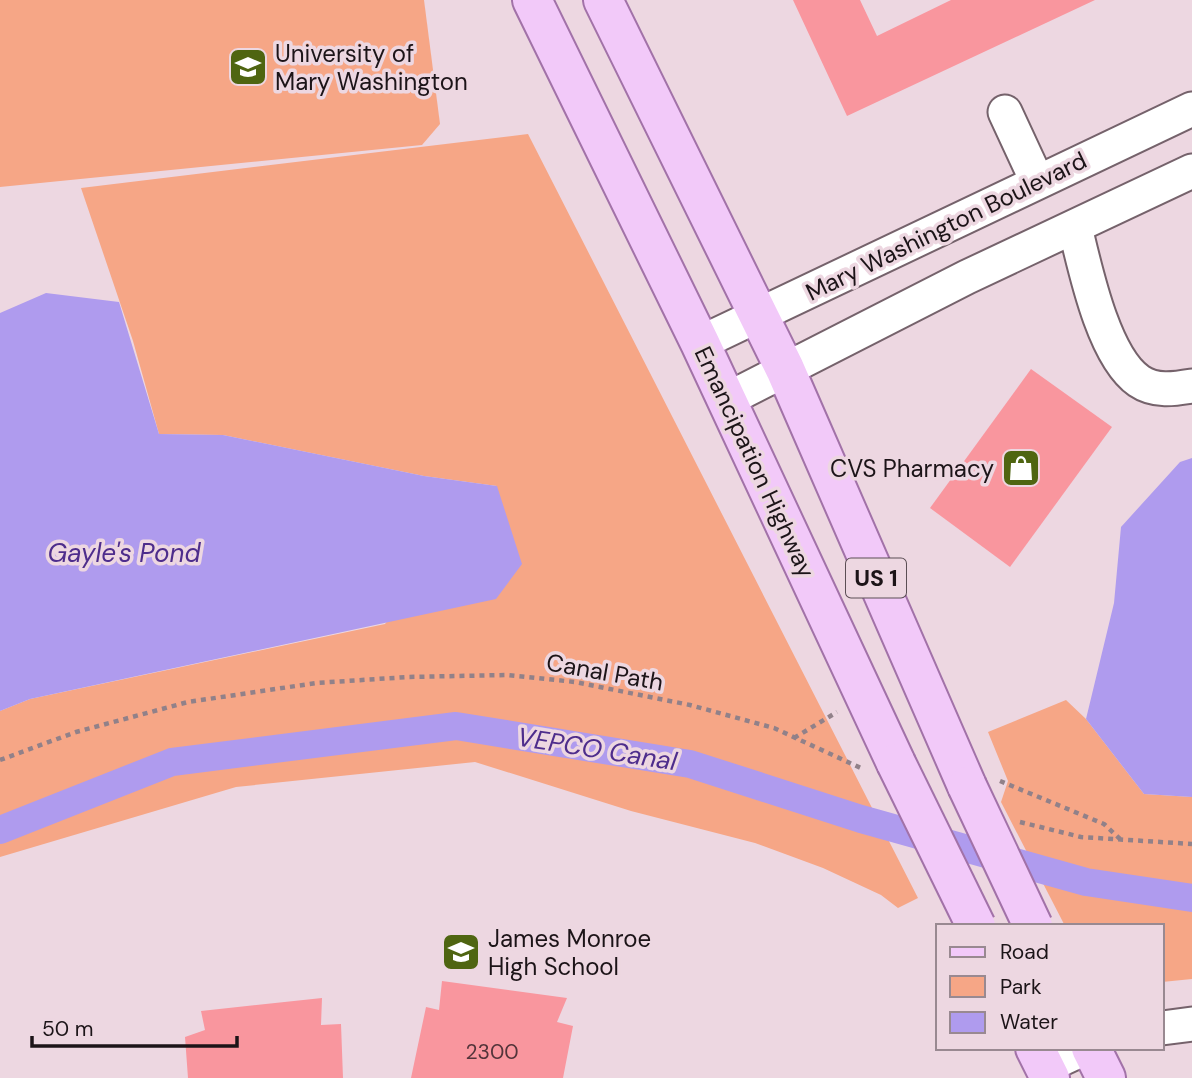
<svg xmlns="http://www.w3.org/2000/svg" width="1192" height="1078" font-family="'DM Sans',sans-serif">
<style>
.green{fill:#f6a686}
.water{fill:#af9bee}
.lines{fill:none;stroke-linecap:round;stroke-linejoin:round}
.canal{stroke:#af9bee;stroke-width:28}
.building{fill:#f9969e}
.minor-casing{stroke:#75626b;stroke-width:37}
.major-casing{stroke:#a272a8;stroke-width:42}
.path{stroke:#918189;stroke-width:4.5;stroke-dasharray:5 5;stroke-linecap:butt}
.minor{stroke:#fff;stroke-width:33}
.major{stroke:#f2c9f9;stroke-width:38}
.major-bridge-casing{stroke:#a272a8;stroke-width:42;stroke-linecap:butt}
.major-bridge{stroke:#f2c9f9;stroke-width:38}
.labels{text-anchor:middle;dominant-baseline:central;stroke-width:7;stroke-linejoin:round;paint-order:stroke}
.number-label{font-size:21px;fill:#53343a}
.shield{fill:#edd7e1;stroke:#5b4e54;stroke-width:2}
.shield-label{font-size:23px;font-weight:bold;fill:#1c1418}
.poi-label{font-size:24px;fill:#1c1418;stroke:#edd7e1;text-anchor:start}
.street-label{font-size:24px;fill:#1c1418;stroke:#edd7e1}
.water-label{font-size:26px;font-style:italic;fill:#4e2d8c;stroke:#edd7e1}
</style>
<rect width="100%" height="100%" fill="#edd7e1"/>
<!-- green -->
<g class="green">
<path d="M0,0H424L440,124L422,145L0,187Z"/>
<path d="M528,134L918,898L898,908L881,895L823,868L755,843L631,811L475,762L236,787L0,857V711L30,699L385,624L497,486L424,476L223,435L159,434L133,341L81,188Z"/>
<path d="M1066,700L1086,719L1144,794L1192,797V979L1162,982V926H1065L1001,802L1008,781L988,732Z"/>
</g>
<!-- water -->
<g class="water">
<path d="M46,293L119,302L159,434L223,435L424,476L497,486L522,564L496,599L30,699L0,711V313Z"/>
<path d="M1192,458V797L1144,794L1086,719L1114,603L1121,527L1180,462Z"/>
</g>
<g class="lines">
<!-- canal -->
<path class="canal" d="M0,830L172,762L456,726L690,764L861,819L1086,882L1192,898"/>
</g>
<!-- building -->
<g class="building">
<path d="M793,0H860L877,36L951,0H1095L847,116Z"/>
<path d="M1031,369L1112,427L1010,567L930,508Z"/>
<path d="M442,981L567,998L557,1022L573,1026L563,1078H411L426,1007L439,1010Z"/>
<path d="M322,998L321,1025L341,1024L343,1078H188L185,1037L205,1030L201,1011Z"/>
</g>
<g class="lines">
<defs>
<g id="minor">
<path d="M1005,112L1037,181"/>
<path d="M1075,227C1085,268 1103,356 1139,381C1155,392 1174,389 1192,386"/>
<path d="M700,343L1192,109"/>
<path d="M726,400L967,277L1192,171"/>
<path d="M1162,1028L1192,1024"/>
<path d="M1044,1067L1085,1048"/>
</g>
<g id="major">
<path d="M532,0L700,343L896,763"/>
<path d="M603,0L785,369L967,786"/>
<path d="M1035,1048L1050,1078"/>
<path d="M1091,1048L1106,1078"/>
</g>
</defs>
<!-- minor casing -->
<use href="#minor" class="minor-casing"/>
<!-- major casing -->
<use href="#major" class="major-casing"/>
<!-- path -->
<g class="path">
<path d="M794,738L837,712"/>
<path d="M0,760L76,732L188,702L316,683L408,677L508,675L575,682L690,705L774,728L863,769"/>
<path d="M1000,781L1104,824L1120,839"/>
<path d="M1020,822L1081,837L1192,844"/>
</g>
<!-- minor -->
<use href="#minor" class="minor"/>
<!-- major -->
<use href="#major" class="major"/>
<defs>
<g id="major-bridge">
<path d="M896,763L976,926"/>
<path d="M967,786L1033,926"/>
</g>
</defs>
<!-- major-bridge casing -->
<use href="#major-bridge" class="major-bridge-casing"/>
<!-- major-bridge -->
<use href="#major-bridge" class="major-bridge"/>
</g>
<!-- icons -->
<defs>
<symbol id="university-square" viewBox="-11 -11 22 22"><rect x="-9" y="-9" width="18" height="18" rx="4" fill="#4f6511" stroke="#edd7e1"/><path d="M0-5L7-2L0 1L-7-2ZM-4 1L0 2.5L4 1V4Q0 6-4 4Z" fill="#fff"/></symbol>
<symbol id="shop-square" viewBox="-11 -11 22 22"><rect x="-9" y="-9" width="18" height="18" rx="4" fill="#4f6511" stroke="#edd7e1"/><path d="M-5-2.5h2.3a2.7 3.5 0 0 1 5.4 0H5L5.5 6h-11ZM-1.5-2.5h3a1.5 2.3 0 0 0-3 0Z" fill="#fff"/></symbol>
<symbol id="school-square" viewBox="-11 -11 22 22"><rect x="-9" y="-9" width="18" height="18" rx="4" fill="#4f6511" stroke="#edd7e1"/><path d="M0-5L7-2L0 1L-7-2ZM-4 1L0 2.5L4 1V4Q0 6-4 4Z" fill="#fff"/></symbol>
</defs>
<g fill-rule="evenodd">
<use href="#university-square" x="226" y="45" width="44" height="44"/>
<use href="#shop-square" x="999" y="446" width="44" height="44"/>
<use href="#school-square" x="439" y="930" width="44" height="44"/>
</g>
<g class="labels">
<!-- number labels -->
<g class="number-label">
<text x="492" y="1052">2300</text>
</g>
<!-- shield labels -->
<rect class="shield" x="846" y="558.5" width="60" height="39" rx="5"/>
<g class="shield-label">
<text x="876" y="578">US 1</text>
</g>
<!-- poi labels -->
<g class="poi-label">
<text x="275" y="53">University of<tspan x="275" dy="28">Mary Washington</tspan></text>
<text x="994" y="468" text-anchor="end">CVS Pharmacy</text>
<text x="488" y="938">James Monroe<tspan x="488" dy="28">High School</tspan></text>
</g>
<!-- street labels -->
<g class="street-label">
<text transform="translate(946 226) rotate(-26)">Mary Washington Boulevard</text>
<text transform="translate(755 462) rotate(65)">Emancipation Highway</text>
<text transform="translate(605 672) rotate(10)">Canal Path</text>
</g>
<!-- water labels -->
<g class="water-label">
<text x="124" y="553">Gayle's Pond</text>
<text transform="translate(597 749) rotate(9)">VEPCO Canal</text>
</g>
</g>
<!-- legend -->
<rect x="936" y="924" width="228" height="126" fill="#edd7e1" stroke="#998991" stroke-width="2"/>
<rect x="950" y="947" width="35" height="10" fill="#f2c9f9" stroke="#998991" stroke-width="2"/>
<text x="1000" y="959" font-size="21" fill="#1c1418">Road</text>
<rect x="950" y="976" width="35" height="21" fill="#f6a686" stroke="#998991" stroke-width="2"/>
<text x="1000" y="994" font-size="21" fill="#1c1418">Park</text>
<rect x="950" y="1012" width="35" height="21" fill="#af9bee" stroke="#998991" stroke-width="2"/>
<text x="1000" y="1029" font-size="21" fill="#1c1418">Water</text>
<!-- scale -->
<path d="M32 1036v10h205v-10" fill="none" stroke="#1c1418" stroke-width="3.5"/>
<text x="42" y="1036" font-size="21" fill="#1c1418" stroke="#edd7e1" stroke-width="5" paint-order="stroke">50 m</text>
</svg>
